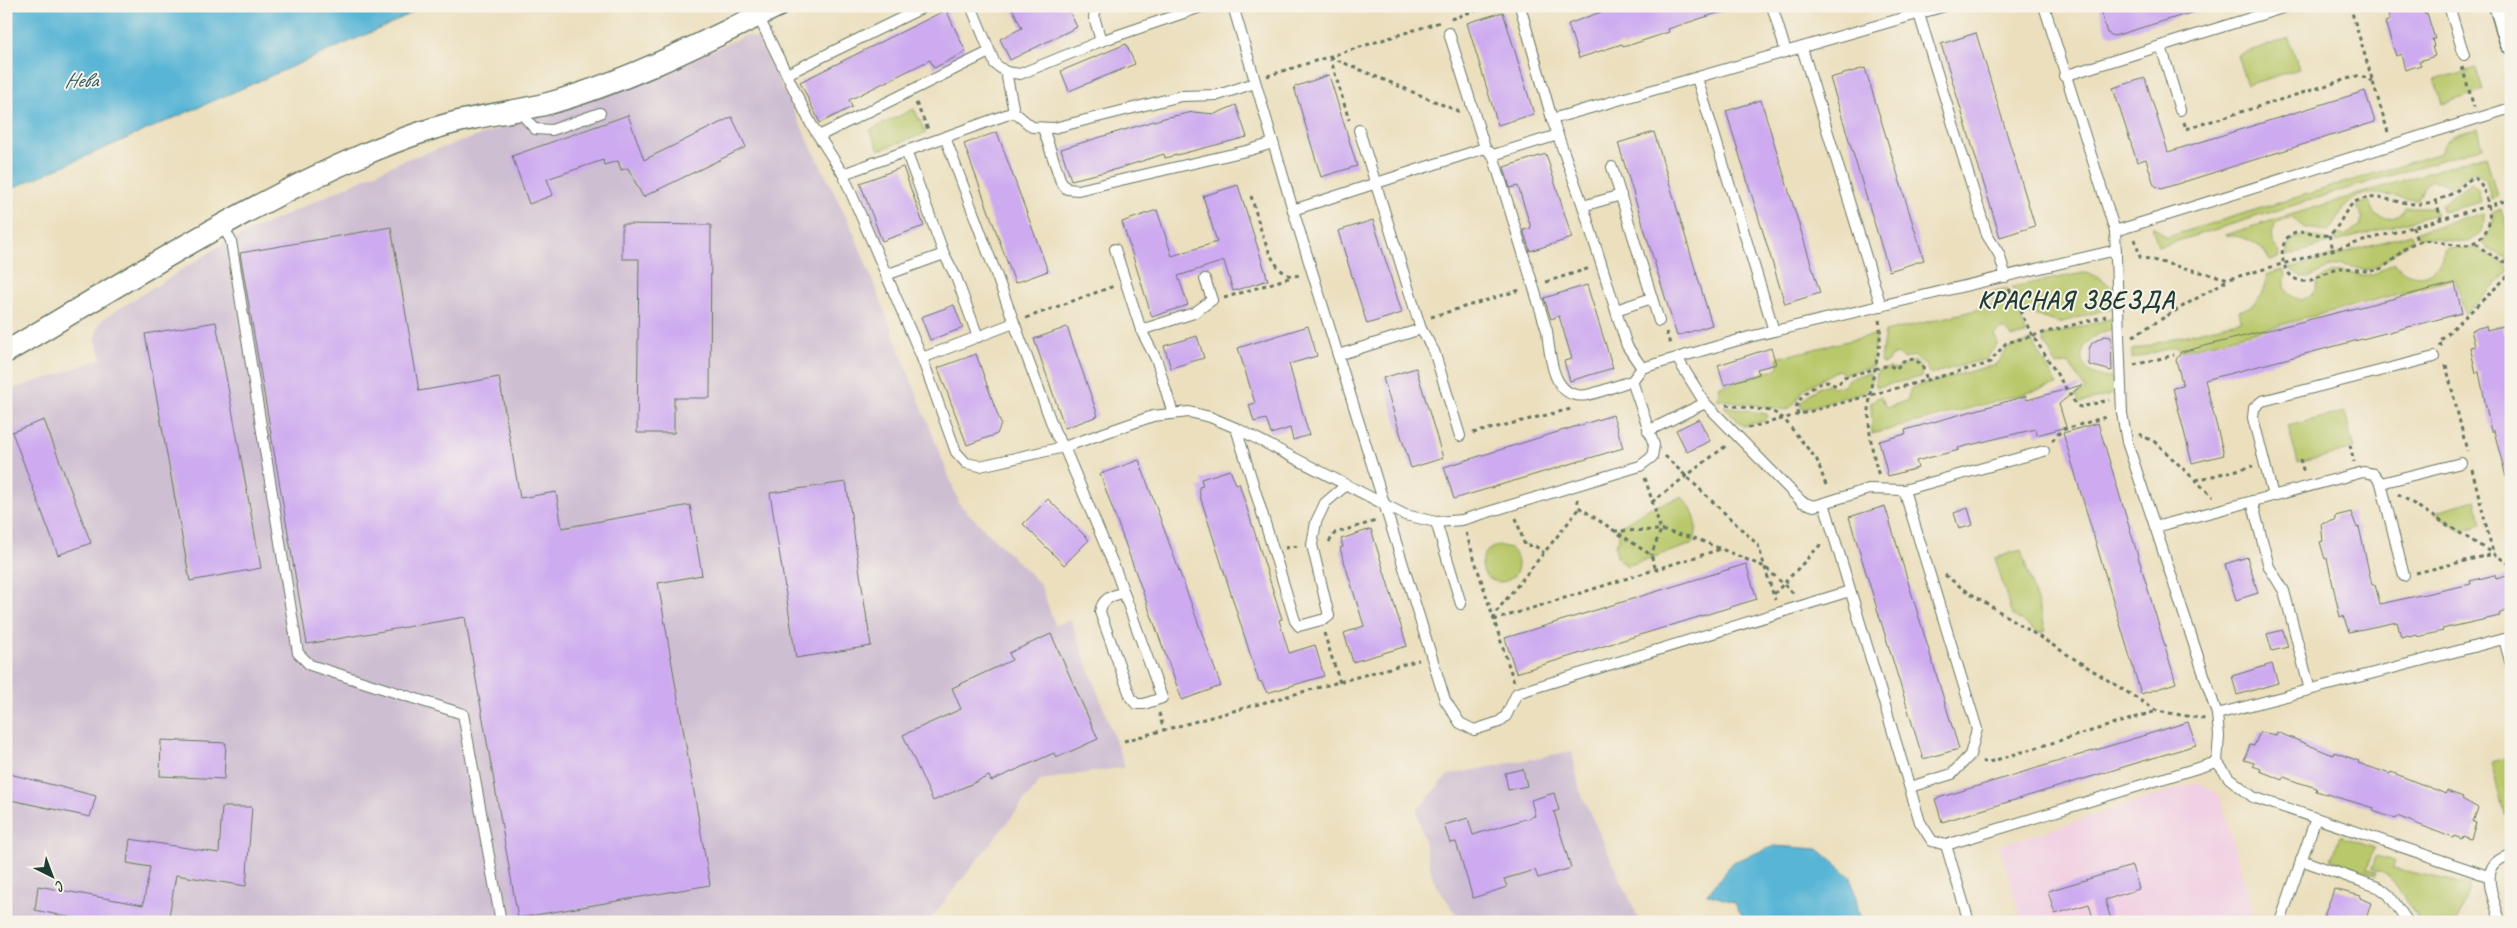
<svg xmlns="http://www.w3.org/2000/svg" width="2517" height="928" font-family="Caveat,sans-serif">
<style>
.built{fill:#f1d0e3}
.industrial{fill:#cebed1}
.green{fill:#b9c86a;stroke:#6c824f}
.water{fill:#58b5d6;stroke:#3c7985}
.building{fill:#ceabf0}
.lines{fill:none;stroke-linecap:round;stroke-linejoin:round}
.lane-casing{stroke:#667664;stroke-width:12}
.street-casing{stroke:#667664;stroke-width:24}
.path{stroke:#667664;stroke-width:3;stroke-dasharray:4 4;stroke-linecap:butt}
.lane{stroke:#fff;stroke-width:10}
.street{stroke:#fff;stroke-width:21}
.labels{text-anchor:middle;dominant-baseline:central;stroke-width:4;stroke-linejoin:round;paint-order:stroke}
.water-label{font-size:21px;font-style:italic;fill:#2d5b5c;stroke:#f7f3e8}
.district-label{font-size:25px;font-weight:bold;letter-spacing:1px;fill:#1f3d34;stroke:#f7f3e8}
</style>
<rect width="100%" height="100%" fill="#f7f3e8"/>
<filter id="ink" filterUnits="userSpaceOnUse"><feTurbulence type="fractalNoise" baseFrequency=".02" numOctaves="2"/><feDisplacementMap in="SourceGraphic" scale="10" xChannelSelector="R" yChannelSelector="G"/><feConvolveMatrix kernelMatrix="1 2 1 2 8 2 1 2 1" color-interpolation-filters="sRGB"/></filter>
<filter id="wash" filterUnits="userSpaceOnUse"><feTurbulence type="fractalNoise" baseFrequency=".0096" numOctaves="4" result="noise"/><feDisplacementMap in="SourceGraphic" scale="20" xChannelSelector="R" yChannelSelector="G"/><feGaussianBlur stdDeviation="1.12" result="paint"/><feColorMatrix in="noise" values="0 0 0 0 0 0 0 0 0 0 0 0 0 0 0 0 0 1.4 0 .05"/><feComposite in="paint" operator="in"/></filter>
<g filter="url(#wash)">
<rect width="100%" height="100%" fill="#ebdfbe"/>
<!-- built -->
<path class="built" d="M2199,782L2220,796L2256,922H2022L1999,846Z"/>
<!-- industrial -->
<g class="industrial">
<path d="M747,35L758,39L854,233L960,505L1040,584L1055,625L1071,620L1125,767L1041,780L928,922H6V391L60,374L102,358L96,340L97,329L103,319L223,244L404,160L626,88Z"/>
<path d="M1572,751L1580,791L1640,922H1461L1433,879L1417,811L1448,775Z"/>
</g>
<!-- green -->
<g class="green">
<path d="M2289,38L2299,69L2247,85L2237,55Z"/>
<path d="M2476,68L2483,91L2442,104L2435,80Z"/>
<path d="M914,109L926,133L879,150L870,130Z"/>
<path d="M2478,129L2483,147L2158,247L2152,226L2167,237L2441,153C2445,134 2461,133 2478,129Z"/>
<path d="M2486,155L2497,197L2491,199L2486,179L2476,172L2469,174L2452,188L2446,183L2431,180L2424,186L2418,200C2395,199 2365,184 2346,205C2339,214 2336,224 2328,231L2305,228L2292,218C2278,218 2267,229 2273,243C2275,248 2278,249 2280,253L2279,258L2270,261C2260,242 2245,236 2225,235Z"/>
<path d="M2472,183L2478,189L2481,202L2442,212L2441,205C2443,202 2469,184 2472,183Z"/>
<path d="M2369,201C2373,219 2387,223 2402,213L2405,207H2433L2436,214L2335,242L2337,234L2344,236L2360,227L2362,219L2357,205Z"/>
<path d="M2501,209L2511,242V260L2488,249L2482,242L2492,229L2494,211Z"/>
<path d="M2484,213C2486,256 2444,237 2419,238L2417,232Z"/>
<path d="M2411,234L2413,239L2376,267L2365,270L2342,265L2331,267L2310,277H2301L2289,268Z"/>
<path d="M2308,235L2325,239L2328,244L2286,256L2288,246L2293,239Z"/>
<path d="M2446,248H2475L2505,264L2510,271L2465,314L2455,279L2181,351L2177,346L2132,359V350L2241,320L2239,311C2256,306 2268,293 2266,275L2282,270L2286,275C2282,288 2288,297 2302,300C2312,296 2316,292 2318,281L2330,273L2340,271L2361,275H2372L2394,263C2415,285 2438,278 2446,248Z"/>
<path d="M2083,273C2097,274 2103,279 2113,289L2112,308L2059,323L2024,312L2012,287Z"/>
<path d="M2007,288L2026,331V334L2012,337L2006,330L2001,329L1994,335L1998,343L1986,359L1930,374L1925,365L1914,356L1904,359L1896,354L1890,357L1888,362L1882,364L1880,362L1885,332L1993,306L1992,291Z"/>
<path d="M2114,318L2113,329C2071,339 2072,377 2112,378L2114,394L2080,403L2076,396L2085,389L2069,363L2057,366L2043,340L2045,336Z"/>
<path d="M1877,334L1872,367L1844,374L1838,370C1835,371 1809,386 1806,388C1798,395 1796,405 1787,410L1717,399L1720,386L1778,369L1777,358Z"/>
<path d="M2031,341L2035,345L2057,385L1872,434L1871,402L1880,396L1887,407L1907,401L1911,388L1997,364L2008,348Z"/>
<path d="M1915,361L1922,369L1921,377L1877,387L1875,383L1878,371L1889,368L1896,370L1905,364Z"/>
<path d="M1867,373L1871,374L1870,385L1863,392L1804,409L1800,404C1807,395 1817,387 1829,384L1832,387C1840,387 1845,386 1848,379Z"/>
<path d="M1724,406L1767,414L1768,417L1764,421L1743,426Z"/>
<path d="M2345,412L2354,449L2298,463L2288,426Z"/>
<path d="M1682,497C1695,511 1700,526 1693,544L1627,566L1617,557L1615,545L1619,539L1618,527L1649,508Z"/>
<path d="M2475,500L2482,524L2461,530L2437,515L2436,511Z"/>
<circle cx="1500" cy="564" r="18"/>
<path d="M2021,550L2046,631L2040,633L2012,615L1995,558Z"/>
<path d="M2511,757V812L2504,814L2491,762Z"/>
<path d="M2340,836L2374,848L2367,868L2377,872L2376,875L2331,859Z"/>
<path d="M2376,856L2395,861L2393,868L2470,885L2457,922H2422L2390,878L2384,872L2372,868Z"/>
</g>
<!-- water -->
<g class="water">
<path d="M6,6H424L388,25L6,191Z"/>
<path d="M1774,846L1818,849L1851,877L1861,922H1746L1734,902L1707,894L1733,862Z"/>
</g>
<g id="blocks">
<!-- building -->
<g class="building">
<path d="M1011,6H1067L1077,27L1010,60L1000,39L1022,28Z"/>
<path d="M1617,6H1730V9L1668,29L1669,32L1633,44L1623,47L1622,44L1579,58L1568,24Z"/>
<path d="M2099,6H2199L2200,10L2114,36L2107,33Z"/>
<path d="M2386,6H2422L2424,14L2427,13L2435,39H2432L2434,47H2432L2435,56L2419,61L2421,65L2405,70L2401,54L2396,56L2385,22L2390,20Z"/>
<path d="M946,10L966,52L934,68L930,60L849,100L852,107L820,123L800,82Z"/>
<path d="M1503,12L1534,114L1498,125L1467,23Z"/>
<path d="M1976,33L2035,226L2000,237L1941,44Z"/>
<path d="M1126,44L1135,64L1069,91L1061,71Z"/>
<path d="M1865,68L1924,260L1889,271L1830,78Z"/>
<path d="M1329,75L1357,166L1321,177L1294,87Z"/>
<path d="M2145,78L2168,152L2365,91L2375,122L2161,189L2154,185L2146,159L2137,162L2113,88Z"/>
<path d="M1761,100L1820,293L1785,304L1726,111Z"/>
<path d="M1236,105L1247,137L1165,158L1164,154L1117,169L1071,180L1061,149L1164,118L1193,112L1215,114Z"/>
<path d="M628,115L644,160L732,117L746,147L643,197L628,168L621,170L618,161L604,165L603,160L547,179L553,195L529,204L512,156Z"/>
<path d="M997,132L1048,271L1015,283L964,144Z"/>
<path d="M1654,132L1712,325L1677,336L1618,143Z"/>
<path d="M1546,154L1572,238L1530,251L1523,230L1531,228L1518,186L1510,188L1504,167Z"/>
<path d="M903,167L924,226L882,241L860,183Z"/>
<path d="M1238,185L1268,280L1233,291L1224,261L1178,276L1188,305L1152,317L1122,222L1157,210L1172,256L1217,242L1203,196Z"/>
<path d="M1373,220L1402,313L1367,324L1338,231Z"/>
<path d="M622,224L711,225L710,398H674V433H637L639,259H622Z"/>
<path d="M391,227L419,391L499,377L520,498L556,492L562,528L690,505L702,575L658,583L710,885L518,918L465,617L307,644L240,253Z"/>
<path d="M2455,283L2462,313L2205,380L2224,455L2192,463L2173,388L2183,386L2176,360L2181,352Z"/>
<path d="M1587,285L1613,368L1570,381L1564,361L1572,359L1559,316L1551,319L1544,298Z"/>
<path d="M954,305L963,328L930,340L921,317Z"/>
<path d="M216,322L261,568L190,581L145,334Z"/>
<path d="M1308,326L1317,356L1289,364L1309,435L1293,440L1290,428L1271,434L1266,419L1254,422L1249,405L1255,403L1238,348Z"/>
<path d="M2486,326L2487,330L2503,326L2505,334H2508L2511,346V476L2506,477L2494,431H2491L2479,372L2476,373L2470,347L2475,346L2471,330Z"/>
<path d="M1067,327L1098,416L1065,428L1034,339Z"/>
<path d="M1197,336L1204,358L1171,368L1164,346Z"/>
<path d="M2104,336L2111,337L2112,371L2089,365V349L2092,343Z"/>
<path d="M1771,348L1776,364L1757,369L1759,374L1724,385L1718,365Z"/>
<path d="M976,354L1001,424L997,434L967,445L938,368Z"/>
<path d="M1416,368L1443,458L1411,468L1383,378Z"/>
<path d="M2082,385L2059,404L2066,427L2037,435L2035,429L1958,448L1959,450L1916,461L1918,468L1888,476L1879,441L1906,434L1905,430L2026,396L2027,400Z"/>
<path d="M1613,415L1623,448L1454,499L1444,467Z"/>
<path d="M1699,419L1710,441L1687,452L1676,430Z"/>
<path d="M44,420L91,543L58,555L12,432Z"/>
<path d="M2098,423L2176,683L2141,694L2063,433Z"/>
<path d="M1139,460L1221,686L1182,700L1100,474Z"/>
<path d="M1230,470L1236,484L1239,483L1282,619L1279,620L1289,653L1315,645L1324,676L1267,693L1261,681L1259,682L1200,496L1199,487L1203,486L1201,479Z"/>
<path d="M846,482L871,646L796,658L770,493Z"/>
<path d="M1048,499L1089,540L1064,565L1023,524Z"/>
<path d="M1885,506L1959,749L1923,759L1849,517Z"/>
<path d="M1968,508L1973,525L1959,529L1954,513Z"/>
<path d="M2351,512L2357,528L2359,527L2372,585H2375L2380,604L2471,584L2470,581L2495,575L2496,579L2511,575V608L2499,614L2500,616L2442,629L2443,631L2418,637L2417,635L2409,637L2408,635L2401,637L2397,622L2349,632L2343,616L2340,617L2327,558L2325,559L2320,542L2323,541L2321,524L2336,520L2335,516Z"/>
<path d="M1371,529L1407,646L1353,662L1344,633L1364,626L1340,548L1343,547L1341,539Z"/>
<path d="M2247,557L2258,593L2236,600L2225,564Z"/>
<path d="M1746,564L1757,599L1516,673L1505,638Z"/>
<path d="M2283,630L2288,647L2272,651L2267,634Z"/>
<path d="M1051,634L1098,739L1056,758L1054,753L991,781L989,776L933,801L903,735L961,709L952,688L1012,660L1009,653Z"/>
<path d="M2272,664L2278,683L2237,695L2232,676Z"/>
<path d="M2188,722L2196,745L1942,822L1935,799Z"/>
<path d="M2260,732L2276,735L2277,732L2333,755L2334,752L2359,761L2358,763L2390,774L2391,772L2446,794L2447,791L2463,797L2462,799L2478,808L2473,822L2476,823L2471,839L2463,836L2462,839L2454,836L2453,838L2397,816L2396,819L2373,811L2374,808L2316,791L2317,788L2297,782L2284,777L2283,780L2260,771L2261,769L2253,766L2254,763L2244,760L2250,745L2254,746Z"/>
<path d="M161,740L226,743L224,779L160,776Z"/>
<path d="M1523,769L1527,786L1508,790L1505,773Z"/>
<path d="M6,773L96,796L90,817L6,799Z"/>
<path d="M1554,793L1559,810L1554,812L1571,868L1538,878L1535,870L1504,879L1507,887L1473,898L1456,842L1450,843L1444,825L1468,818L1473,835L1535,816L1531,800Z"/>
<path d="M222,807H252L246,886L176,875L168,922H91L35,910L38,886L143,905L150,867L127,863L130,839L219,853Z"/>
<path d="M2132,866L2139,889L2105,900L2112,922H2094L2089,904L2055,914L2048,891Z"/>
<path d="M2334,889L2361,896L2360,898L2371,903L2365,922H2322Z"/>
</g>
</g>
</g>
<g filter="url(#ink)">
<use href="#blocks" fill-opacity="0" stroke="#667664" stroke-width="1"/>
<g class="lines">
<defs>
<g id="lane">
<path d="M971,6L995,64L1006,72L1020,74L1101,41L1204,6"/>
<path d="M1097,6L1094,17L1101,41"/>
<path d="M1233,6L1293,210L1485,148L1493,155L1558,135"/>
<path d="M1520,6L1552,119L1583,206L1627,346L1642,368L1749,337L2116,250"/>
<path d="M1772,6L1786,52"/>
<path d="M1910,6L1919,14L1987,235L1999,254L2006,277"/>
<path d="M2044,6L2115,231L2122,413L2127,442L2217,714L2219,736L2217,762L2229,778L2253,797L2488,876"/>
<path d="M2449,6L2464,55"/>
<path d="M758,16L811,124L843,174L922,358L956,452L966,463L980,466L1064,447L1153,416L1189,412L1210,417L1236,428L1405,515L1436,522L1462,520L1640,466L1652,457L1654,445L1632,381L1642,368"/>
<path d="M1449,33L1485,148"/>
<path d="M2161,46L2180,110"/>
<path d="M1802,48L1881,306"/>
<path d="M1006,72L1014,112L1032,127L1054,128L1181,96L1218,95L1255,83"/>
<path d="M787,74L926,6"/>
<path d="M2064,76L2289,6"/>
<path d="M1697,78L1774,331"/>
<path d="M518,110L535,129L552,130L600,113"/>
<path d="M1552,119L1945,6"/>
<path d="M1043,128L1061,182L1067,189L1078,190L1250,150L1273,143"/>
<path d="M1359,130L1421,329L1434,351L1460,436"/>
<path d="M819,136L989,52"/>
<path d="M945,137L1056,435L1064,447L1116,571L1162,698L1144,704H1136L1131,698L1100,612C1102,598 1112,596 1124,592"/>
<path d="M906,151L944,254L956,277L978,337"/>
<path d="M1493,155L1547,331C1550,355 1552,401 1587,395C1602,392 1617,385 1632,381"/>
<path d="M1612,167L1659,321"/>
<path d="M843,174L1014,112"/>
<path d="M1583,206L1621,195"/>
<path d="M1293,210L1445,700L1460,723L1474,730L1499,722L1506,716L1517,693L1850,591"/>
<path d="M223,226L231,241L298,653L310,665L463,714L501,922"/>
<path d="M2115,231L2511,108"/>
<path d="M1115,249L1141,330L1157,361L1173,414"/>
<path d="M886,275L944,254"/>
<path d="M1616,310L1652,298"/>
<path d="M1141,330L1194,313L1212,300L1205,279"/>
<path d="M1338,355L1421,329"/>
<path d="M922,358L1014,323"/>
<path d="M1677,358L1705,403L1802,502L1814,506L1824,503L1920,822L1932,841L1946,845L2217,762"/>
<path d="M1236,428L1295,621L1299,626L1325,619L1329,616L1312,545L1316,522L1325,503L1345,486"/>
<path d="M1648,431L1705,403"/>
<path d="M2381,483L2461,463"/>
<path d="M1904,490L1977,729L1970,755L1952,774L1910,787"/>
<path d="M2273,496L2253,418L2254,408L2262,401L2434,357"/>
<path d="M2252,501L2269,567L2284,591L2310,690"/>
<path d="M1824,503L1869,489L1904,490L2044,451"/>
<path d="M1436,522L1461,604"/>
<path d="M2155,527L2363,472L2374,474L2381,483L2404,576"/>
<path d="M2504,639L2511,665"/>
<path d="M2217,714L2511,637"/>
<path d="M1946,845L1969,922"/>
<path d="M2301,860L2380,888L2389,895L2408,922"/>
<path d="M2280,922L2316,818"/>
<path d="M2500,922C2494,896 2475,864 2511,855"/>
</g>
<g id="street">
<path d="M2500,6L2511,43"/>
<path d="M6,352C123,283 240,208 365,154C398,140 435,126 470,119C497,113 524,110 550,103C629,81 704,42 778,6"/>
</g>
</defs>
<!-- lane casing -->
<use href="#lane" class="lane-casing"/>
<!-- street casing -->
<use href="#street" class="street-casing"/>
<!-- path -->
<g class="path">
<path d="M2350,6L2388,132"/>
<path d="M1451,19L1488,6"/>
<path d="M1330,57L1460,112"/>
<path d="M1330,57L1349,120"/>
<path d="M2462,67L2474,107"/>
<path d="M1267,76L1440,22"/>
<path d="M916,103L928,129"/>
<path d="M2184,122L2186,129L2360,75L2373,81"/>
<path d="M2474,178C2483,183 2484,191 2487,200C2490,212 2492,226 2482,236C2462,258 2438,233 2415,243C2402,248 2394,261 2382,268C2366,275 2357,268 2341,268C2328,268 2319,280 2306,281C2282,284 2272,240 2296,232C2307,229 2318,237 2329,235C2341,227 2343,210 2355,202C2375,191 2398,205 2420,204C2433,203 2448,197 2459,189C2464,184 2467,180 2474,178Z"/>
<path d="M1251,196C1258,216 1270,284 1299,275"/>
<path d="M2436,201L2441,219"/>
<path d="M2413,227L2417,242"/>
<path d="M2329,235L2333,249"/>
<path d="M2135,239L2140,257L2229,279L2505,201"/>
<path d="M2476,243L2486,252L2511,265"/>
<path d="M1546,282L1590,268"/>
<path d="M2009,289L2030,331L2077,406L2081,407L2109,400"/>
<path d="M1224,298L1292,277"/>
<path d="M1431,317L1520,290"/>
<path d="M1026,318L1114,286"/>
<path d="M1879,320C1884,346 1872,371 1870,396C1867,425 1871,449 1879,476"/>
<path d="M1666,332L1671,347"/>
<path d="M2133,336L2229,279"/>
<path d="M2441,347L2440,341L2511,273"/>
<path d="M2134,365L2174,355"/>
<path d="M2446,365L2467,451"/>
<path d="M1726,405L1772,411L1784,419L1817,460L1827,488"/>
<path d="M1798,415L1796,407C1802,393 1814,385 1828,381L1834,385H1838L1844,377L1889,365L1896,369L1903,361L1914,359L1922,365L1927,380"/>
<path d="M1748,428L1983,365L1990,362L2006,343L2106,316"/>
<path d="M1473,433L1571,409"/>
<path d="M2139,434L2155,442L2213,497"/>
<path d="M2052,441L2062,430L2109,416"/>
<path d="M2350,445L2354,462"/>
<path d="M1665,456L1758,545L1775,600"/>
<path d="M2300,459L2304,473"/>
<path d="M2472,469L2493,553"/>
<path d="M1645,478L1661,530L1651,555"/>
<path d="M2196,480L2253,466"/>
<path d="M2398,494L2511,565"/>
<path d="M1577,499L1580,508L1651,555L1656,570"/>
<path d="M1652,502L1727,445"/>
<path d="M1516,518L1525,546L1534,545L1544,553"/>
<path d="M1614,531L1661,530L1697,539L1765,567L1794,594"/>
<path d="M1466,533L1514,682"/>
<path d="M1329,542L1335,533L1376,521"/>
<path d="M1285,548L1299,546"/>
<path d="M2416,573L2493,554"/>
<path d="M1945,575L1962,588L2157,711L2205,719"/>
<path d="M1774,594L1822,543"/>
<path d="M1494,620L1721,549"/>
<path d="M1494,620L1496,612L1580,508"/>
<path d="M1324,633L1340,683"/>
<path d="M1159,713L1164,731"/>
<path d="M1124,741L1419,660"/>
<path d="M1982,761L1986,763L2157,711"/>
</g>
<!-- lane -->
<use href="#lane" class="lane"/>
<!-- street -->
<use href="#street" class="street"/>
</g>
</g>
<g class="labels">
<!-- water labels -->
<g class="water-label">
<text x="81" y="80">Нева</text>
</g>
<!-- district labels -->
<g class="district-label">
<text x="2076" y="300">КРАСНАЯ ЗВЕЗДА</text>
</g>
</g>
<!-- margin -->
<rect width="2517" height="928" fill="none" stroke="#f7f3e8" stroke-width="25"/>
<!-- north arrow -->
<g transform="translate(52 876) rotate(138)" stroke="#f7f3e8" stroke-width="4" paint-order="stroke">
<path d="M0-4L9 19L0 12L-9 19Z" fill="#1f3d34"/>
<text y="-8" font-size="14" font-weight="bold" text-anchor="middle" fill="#1f3d34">С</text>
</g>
</svg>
